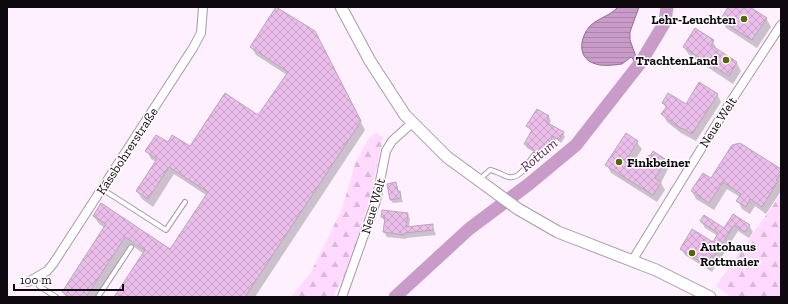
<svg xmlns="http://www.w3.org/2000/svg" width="788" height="304" font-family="'Zilla Slab',serif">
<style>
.forest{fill:url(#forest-firs)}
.water{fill:url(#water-rules);stroke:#916f91}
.shadow{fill:#0003}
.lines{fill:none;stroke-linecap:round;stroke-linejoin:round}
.river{stroke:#c99bc9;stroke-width:13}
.building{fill:url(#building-cross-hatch);stroke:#b7a9b6}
.service-casing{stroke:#a79aa7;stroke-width:6}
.minor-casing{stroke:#a79aa7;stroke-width:10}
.secondary-casing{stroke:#a79aa7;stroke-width:13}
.service{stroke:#fff;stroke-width:4}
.minor{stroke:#fff;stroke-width:8}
.secondary{stroke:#fff;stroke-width:11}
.poi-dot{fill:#596302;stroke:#fff;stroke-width:1.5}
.labels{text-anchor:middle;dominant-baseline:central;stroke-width:3;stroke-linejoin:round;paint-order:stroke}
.poi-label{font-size:13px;font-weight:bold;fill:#0e090e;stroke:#fff;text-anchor:end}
.street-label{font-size:13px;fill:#0e090e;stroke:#fff}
.water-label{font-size:14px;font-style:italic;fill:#58225a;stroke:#fff}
</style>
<defs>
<pattern id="forest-firs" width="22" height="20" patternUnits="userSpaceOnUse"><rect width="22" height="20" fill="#ffd9fe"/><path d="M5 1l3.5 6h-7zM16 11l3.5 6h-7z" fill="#d9b9d8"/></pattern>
<pattern id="water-rules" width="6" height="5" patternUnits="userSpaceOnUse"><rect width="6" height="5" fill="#c99bc9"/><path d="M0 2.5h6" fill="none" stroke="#ab84ab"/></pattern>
<pattern id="building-cross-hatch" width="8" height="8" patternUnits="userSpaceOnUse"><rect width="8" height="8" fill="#ebbdeb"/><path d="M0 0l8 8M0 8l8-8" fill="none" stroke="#c8a1c8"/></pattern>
</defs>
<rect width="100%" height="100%" fill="#fef0fe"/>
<!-- forest -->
<g class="forest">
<path d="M376,133L383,137L372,190L351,263L333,297H291L311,272L342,209L355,164L369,138Z"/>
<path d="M781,194V297H731L716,286Z"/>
</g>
<!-- water -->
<path class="water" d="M618,7H639L630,32V40L639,65L636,69L633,59L631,57L622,64C613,65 602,67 593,63C577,57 580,37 590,26C598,18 610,16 618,7Z"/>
<!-- shadow -->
<g class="shadow">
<path d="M730,7H748L766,18L771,27L757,48L726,28L721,20Z"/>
<path d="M277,8L314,32L365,130L255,297H115L144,254L130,244L95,297H66L63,292L105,228L99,224L94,216L170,250L206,195L174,174L153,207L142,199L137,191L156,162L151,159L147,151L168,143L191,148L259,116L287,75L256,55L251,47Z"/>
<path d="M713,41L717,50L737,63L741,71L733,84L689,55L684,47Z"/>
<path d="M717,94L721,102L696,141L681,133L667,122L663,114L666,108L663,103L686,105Z"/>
<path d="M537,110L549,117L551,121L549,125L563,133L565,137L561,143L556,139L545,158L527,148L525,144L533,132L527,126Z"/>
<path d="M637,142L642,149L632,165L640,170L664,159L669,167L661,183L665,190L657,202L611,173L607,165Z"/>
<path d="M781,170V191L766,214L755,206L750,214L742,209L738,201L740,197L727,189L714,210L696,199L692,191L711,179Z"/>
<path d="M396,183L403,202L393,203L390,199Z"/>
<path d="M408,214L410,219L409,228L432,225L436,235L406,238V239L387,237L384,232L385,222L382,217Z"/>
<path d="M733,215L749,225L753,232L749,238L738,231L712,272L685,255L681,249L713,244L718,236L705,228L701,221L724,229Z"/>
</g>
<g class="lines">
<!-- river -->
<path class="river" d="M395,297L469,229L529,184L576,145L641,62L665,22L667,7"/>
</g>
<!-- building -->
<g class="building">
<path d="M276,7L315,31L361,121L245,297H114L145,250L125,237L86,297H70L62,292L106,224L93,216L101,203L170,249L208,192L169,167L148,199L136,191L157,159L145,151L156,135L168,142L172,135L190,146L225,93L258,115L288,72L250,47Z"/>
<path d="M728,7H750L767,18L752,40L720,20Z"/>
<path d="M695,28L714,40L711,45L737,62L729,76L683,47Z"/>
<path d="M699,82L718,94L692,134L682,128L681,129L661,114L667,106L662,103L668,93L686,104Z"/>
<path d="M537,109L549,116L546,122L564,132L559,140L553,136L542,155L524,144L532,130L526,126Z"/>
<path d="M626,133L638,141L626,160L640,168L649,155L650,156L653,151L665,159L662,163L664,164L655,178L661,182L653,195L605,165Z"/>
<path d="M740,143L781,169V173L776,180L778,181L762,207L750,199L746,207L743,205L736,201L741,194L723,182L709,203L691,191L703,173L711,178L732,145Z"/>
<path d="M396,182L398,192L400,191L401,198L390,200L387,184Z"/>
<path d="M382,210L408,213L406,227L433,224V230L404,233V235L383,232L385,218L381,217Z"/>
<path d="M733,214L750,225L745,232L734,225L708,266L680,249L692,229L713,242L718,233L700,221L704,215L724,228Z"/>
</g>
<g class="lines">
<defs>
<g id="service">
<path d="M480,179L490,170C497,171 502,175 508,177C520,180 528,163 534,155"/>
<path d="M102,189L166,230L185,202"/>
<path d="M36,278L39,286L56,297"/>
<path d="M98,297L131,247"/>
</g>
<g id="minor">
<path d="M632,261L722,115L781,25"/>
<path d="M28,282L47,271L53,264L193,48L201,33L203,7"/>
<path d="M342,297L376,201L386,151L392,141L412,123"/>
</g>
<path id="secondary" d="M341,7L370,61L405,115L447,157L518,209L558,232L656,270L710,297"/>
</defs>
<!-- service casing -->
<use href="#service" class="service-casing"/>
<!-- minor casing -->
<use href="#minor" class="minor-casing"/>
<!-- secondary casing -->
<use href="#secondary" class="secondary-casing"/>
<!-- service -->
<use href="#service" class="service"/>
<!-- minor -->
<use href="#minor" class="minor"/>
<!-- secondary -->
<use href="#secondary" class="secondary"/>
</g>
<!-- markers -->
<g class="poi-dot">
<circle cx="744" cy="19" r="4"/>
<circle cx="726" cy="60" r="4"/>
<circle cx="619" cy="162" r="4"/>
<circle cx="692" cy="253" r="4"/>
</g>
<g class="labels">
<!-- poi labels -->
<g class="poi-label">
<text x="736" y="19">Lehr-Leuchten</text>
<text x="718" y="60">TrachtenLand</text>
<text x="627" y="162" text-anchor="start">Finkbeiner</text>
<text x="700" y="246" text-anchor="start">Autohaus<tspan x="700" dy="15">Rottmaier</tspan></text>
</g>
<!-- street labels -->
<g class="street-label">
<text transform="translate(718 122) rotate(-57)">Neue Welt</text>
<text transform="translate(127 151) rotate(-57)">Kässbohrerstraße</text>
<text transform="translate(373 206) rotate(-74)">Neue Welt</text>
</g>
<!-- water labels -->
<g class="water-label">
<text transform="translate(539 155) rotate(-40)">Rottum</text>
</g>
</g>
<!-- border -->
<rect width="788" height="304" fill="none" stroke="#0e090e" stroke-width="16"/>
<!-- scale -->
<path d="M14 284v6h109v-6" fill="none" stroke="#0e090e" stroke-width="2"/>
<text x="20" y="284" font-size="12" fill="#0e090e" stroke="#ffffff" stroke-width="3" paint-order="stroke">100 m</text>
</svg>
